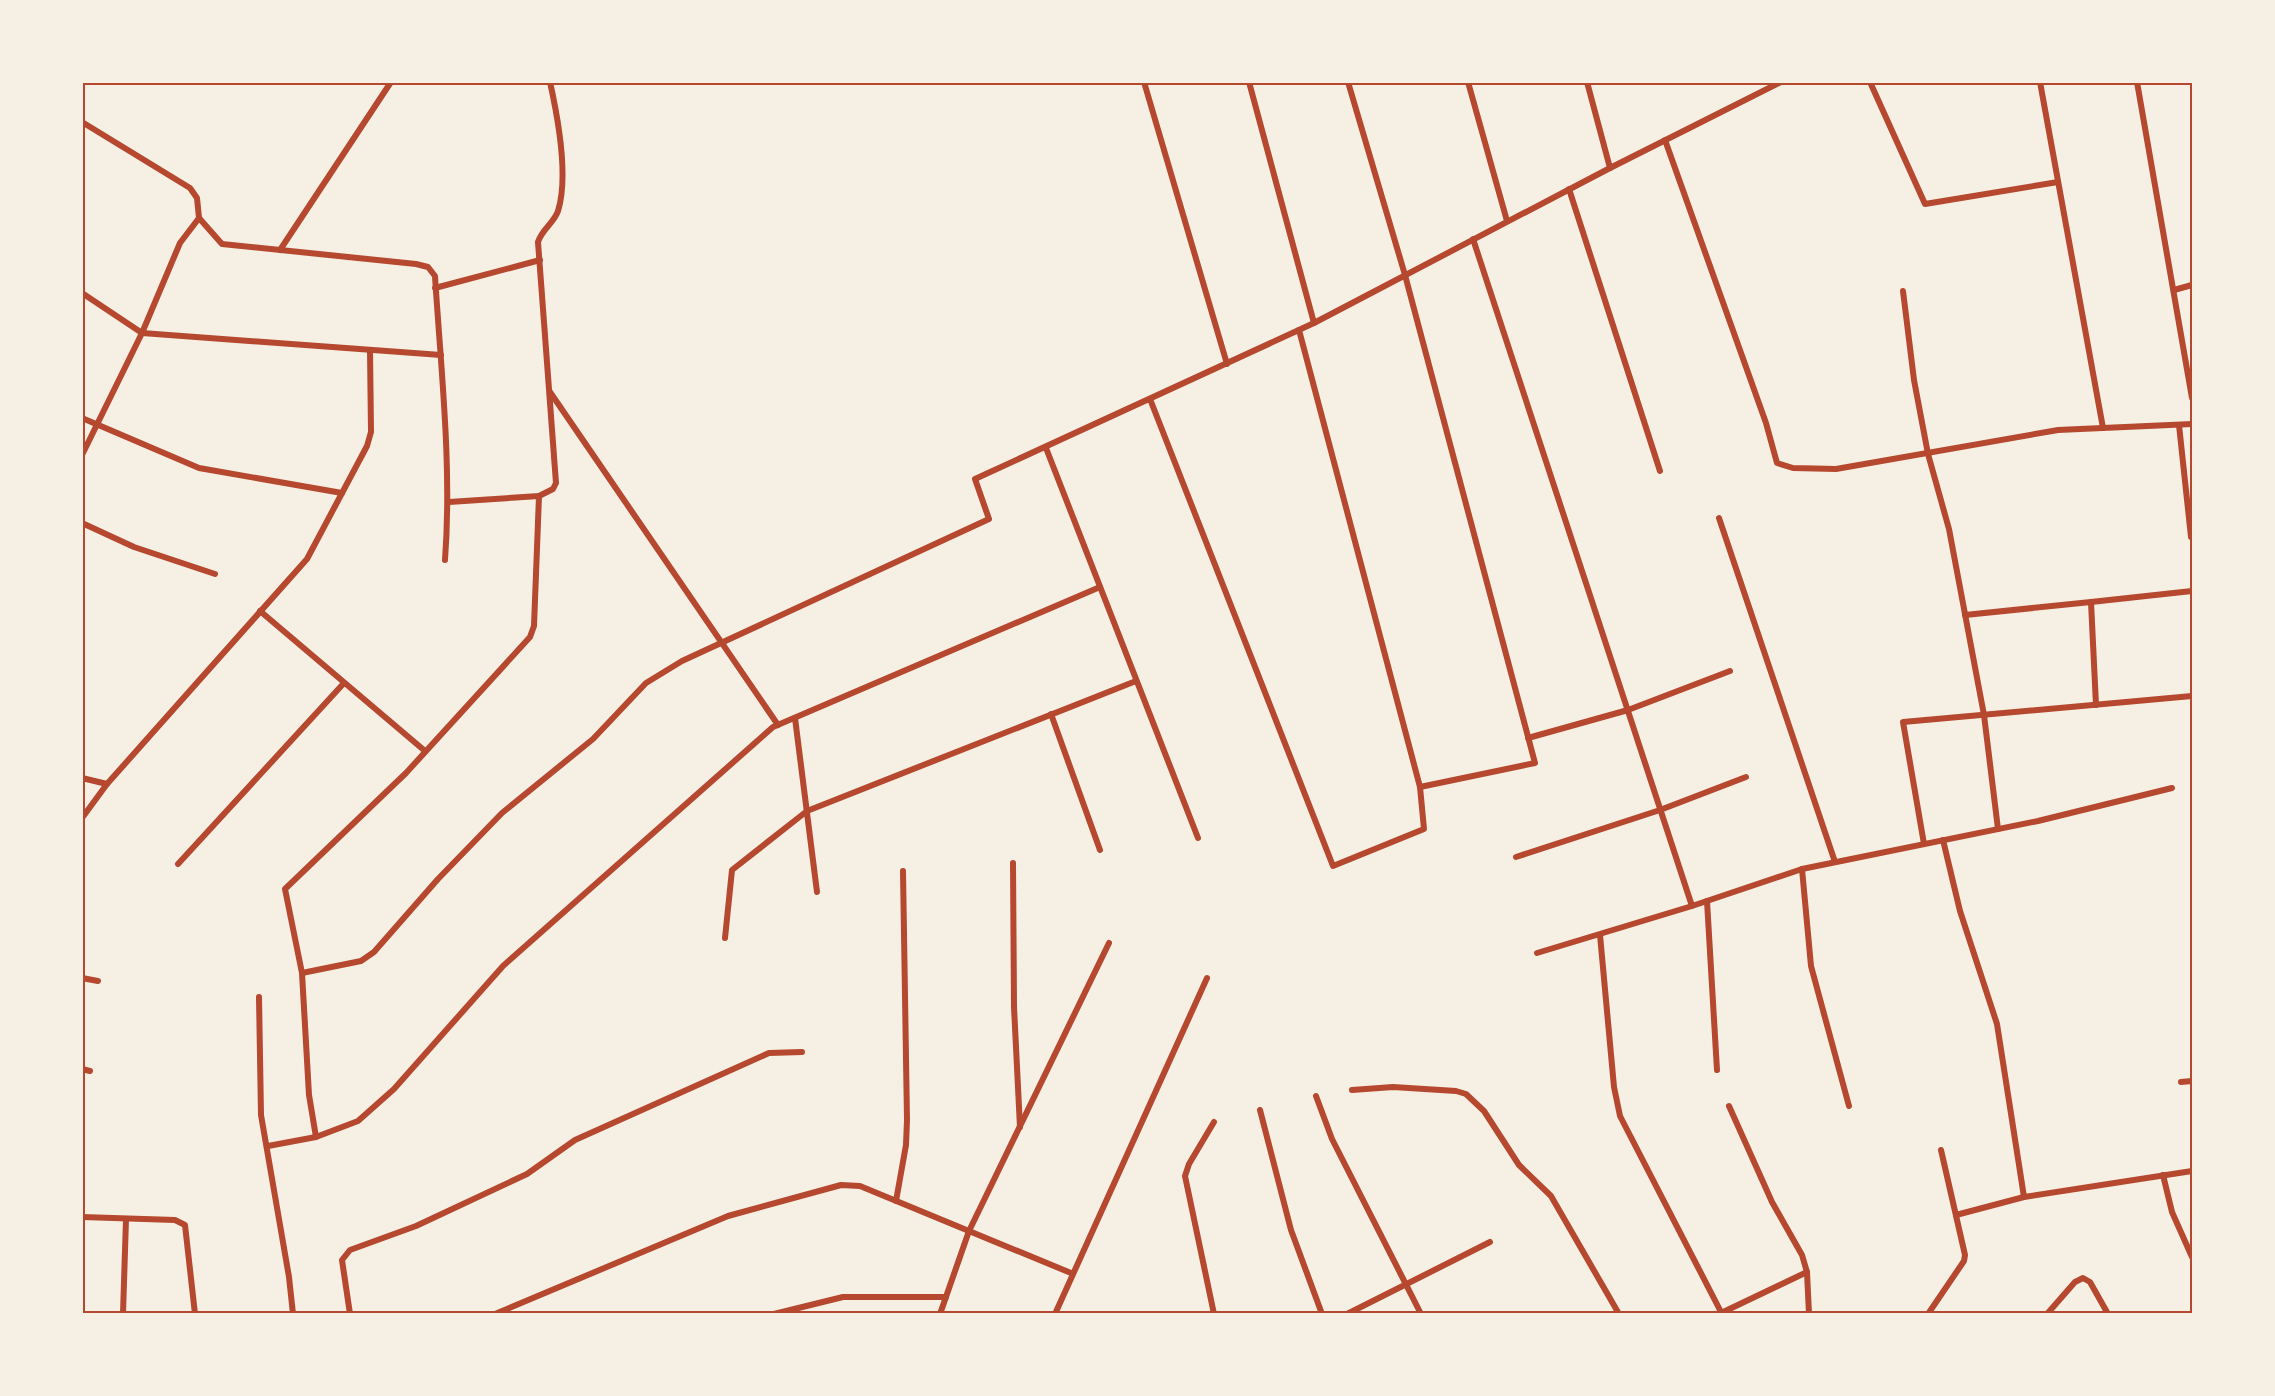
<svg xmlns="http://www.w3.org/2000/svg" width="2275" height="1396" font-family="'Varela Round',sans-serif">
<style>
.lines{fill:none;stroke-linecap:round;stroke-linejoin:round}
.minor{stroke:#b5482f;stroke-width:6}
.neatline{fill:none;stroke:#b5482f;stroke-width:2}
</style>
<rect width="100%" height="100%" fill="#f6efe4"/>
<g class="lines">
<!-- minor -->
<g class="minor">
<path d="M1144,82L1227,364"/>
<path d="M1249,82L1314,323"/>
<path d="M1468,82L1507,221"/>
<path d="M1587,82L1610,168"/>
<path d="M1870,82L1925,204L2058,182"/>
<path d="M2040,82L2103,428"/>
<path d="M2137,82L2192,398"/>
<path d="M82,122L190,188L197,198L199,218L222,244L416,264L428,267L435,276C441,371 452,465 445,560"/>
<path d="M1665,140L1766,423L1777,463L1793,468L1836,469L2058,430L2192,424"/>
<path d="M1569,189L1660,471"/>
<path d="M1473,239L1692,906"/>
<path d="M280,250L391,82"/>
<path d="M435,288L540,260"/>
<path d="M2174,290L2192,285"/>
<path d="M1903,291L1914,380L1928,454L1949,529L1984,715L1998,829"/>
<path d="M82,293L142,333L441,355"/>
<path d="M1299,330L1420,787L1535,763L1405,275L1348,82"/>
<path d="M550,392L778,725"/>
<path d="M1150,399L1333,866L1424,829L1420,787"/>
<path d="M82,418L199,468L342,493"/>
<path d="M2179,425L2191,537"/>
<path d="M1046,448L1198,838"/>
<path d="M82,455L142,333L180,243L199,218"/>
<path d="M449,502L539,496L553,489L556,483L538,242C542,229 554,223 558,211C569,176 558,118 550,82"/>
<path d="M1719,518L1835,862"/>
<path d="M82,523L134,547L215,574"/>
<path d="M260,611L425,751"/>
<path d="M1965,615L2091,602"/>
<path d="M2096,705L2091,602L2192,591"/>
<path d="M1051,714L1100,850"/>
<path d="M795,718L817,892"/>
<path d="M1528,738L1628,710L1730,671"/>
<path d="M82,778L107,784"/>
<path d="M82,818L107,784L307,559L367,446L371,432L370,350"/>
<path d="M1943,840L1960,911L1997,1024L2024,1197"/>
<path d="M1924,844L1903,722L2192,696"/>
<path d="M1516,857L1660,810L1746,777"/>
<path d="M1013,863L1014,1007L1020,1127"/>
<path d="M178,864L344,683"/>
<path d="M1802,869L1811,966L1849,1106"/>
<path d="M1707,901L1717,1070"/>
<path d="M1600,935L1614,1087L1620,1116L1721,1312"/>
<path d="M725,938L732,870L807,811L1136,681"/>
<path d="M1537,953L1692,906L1802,869L2038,821L2172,788"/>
<path d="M302,973L361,961L374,952L438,879L502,813L593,739L646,683L682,661L989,519L975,479L1314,323L1610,168L1781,82"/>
<path d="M82,978L98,981"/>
<path d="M259,997L261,1115L289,1277L293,1314"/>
<path d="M82,1069L90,1071"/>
<path d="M2181,1082L2192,1081"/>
<path d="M1352,1090L1393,1087L1456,1091L1466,1094L1484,1111L1519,1165L1551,1196L1619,1314"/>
<path d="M1316,1096L1332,1139L1421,1314"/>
<path d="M1729,1106L1772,1202L1802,1255L1807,1272L1809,1314"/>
<path d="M1260,1110L1291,1230L1322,1314"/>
<path d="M316,1137L309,1095L302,973L285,889L406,773L530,637L534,626L539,496"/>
<path d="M268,1146L316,1137L358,1121L394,1089L503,966L773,727L1100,587"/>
<path d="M2163,1175L2172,1212L2192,1257"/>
<path d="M896,1201L906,1145L907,1120L903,871"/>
<path d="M1956,1215L2024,1197L2192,1171"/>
<path d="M82,1217L175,1220L185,1225L195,1314"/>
<path d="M123,1314L126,1219"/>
<path d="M350,1314L342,1260L350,1250L416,1226L527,1174L575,1140L769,1053L802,1052"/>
<path d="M495,1314L728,1216L841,1185L860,1186L1071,1273"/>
<path d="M774,1314L843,1297H946"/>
<path d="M940,1314L969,1231L1109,943"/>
<path d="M1055,1314L1207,978"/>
<path d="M1214,1314L1185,1176L1189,1164L1214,1122"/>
<path d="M1347,1314L1490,1242"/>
<path d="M1719,1314L1807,1272"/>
<path d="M1928,1314L1964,1261L1965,1255L1941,1150"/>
<path d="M2047,1314L2075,1282L2083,1278L2090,1282L2108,1314"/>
</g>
</g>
<!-- border -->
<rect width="2275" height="1396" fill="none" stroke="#f6efe4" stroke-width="168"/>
<rect x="84" y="84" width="2107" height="1228" class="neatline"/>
</svg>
